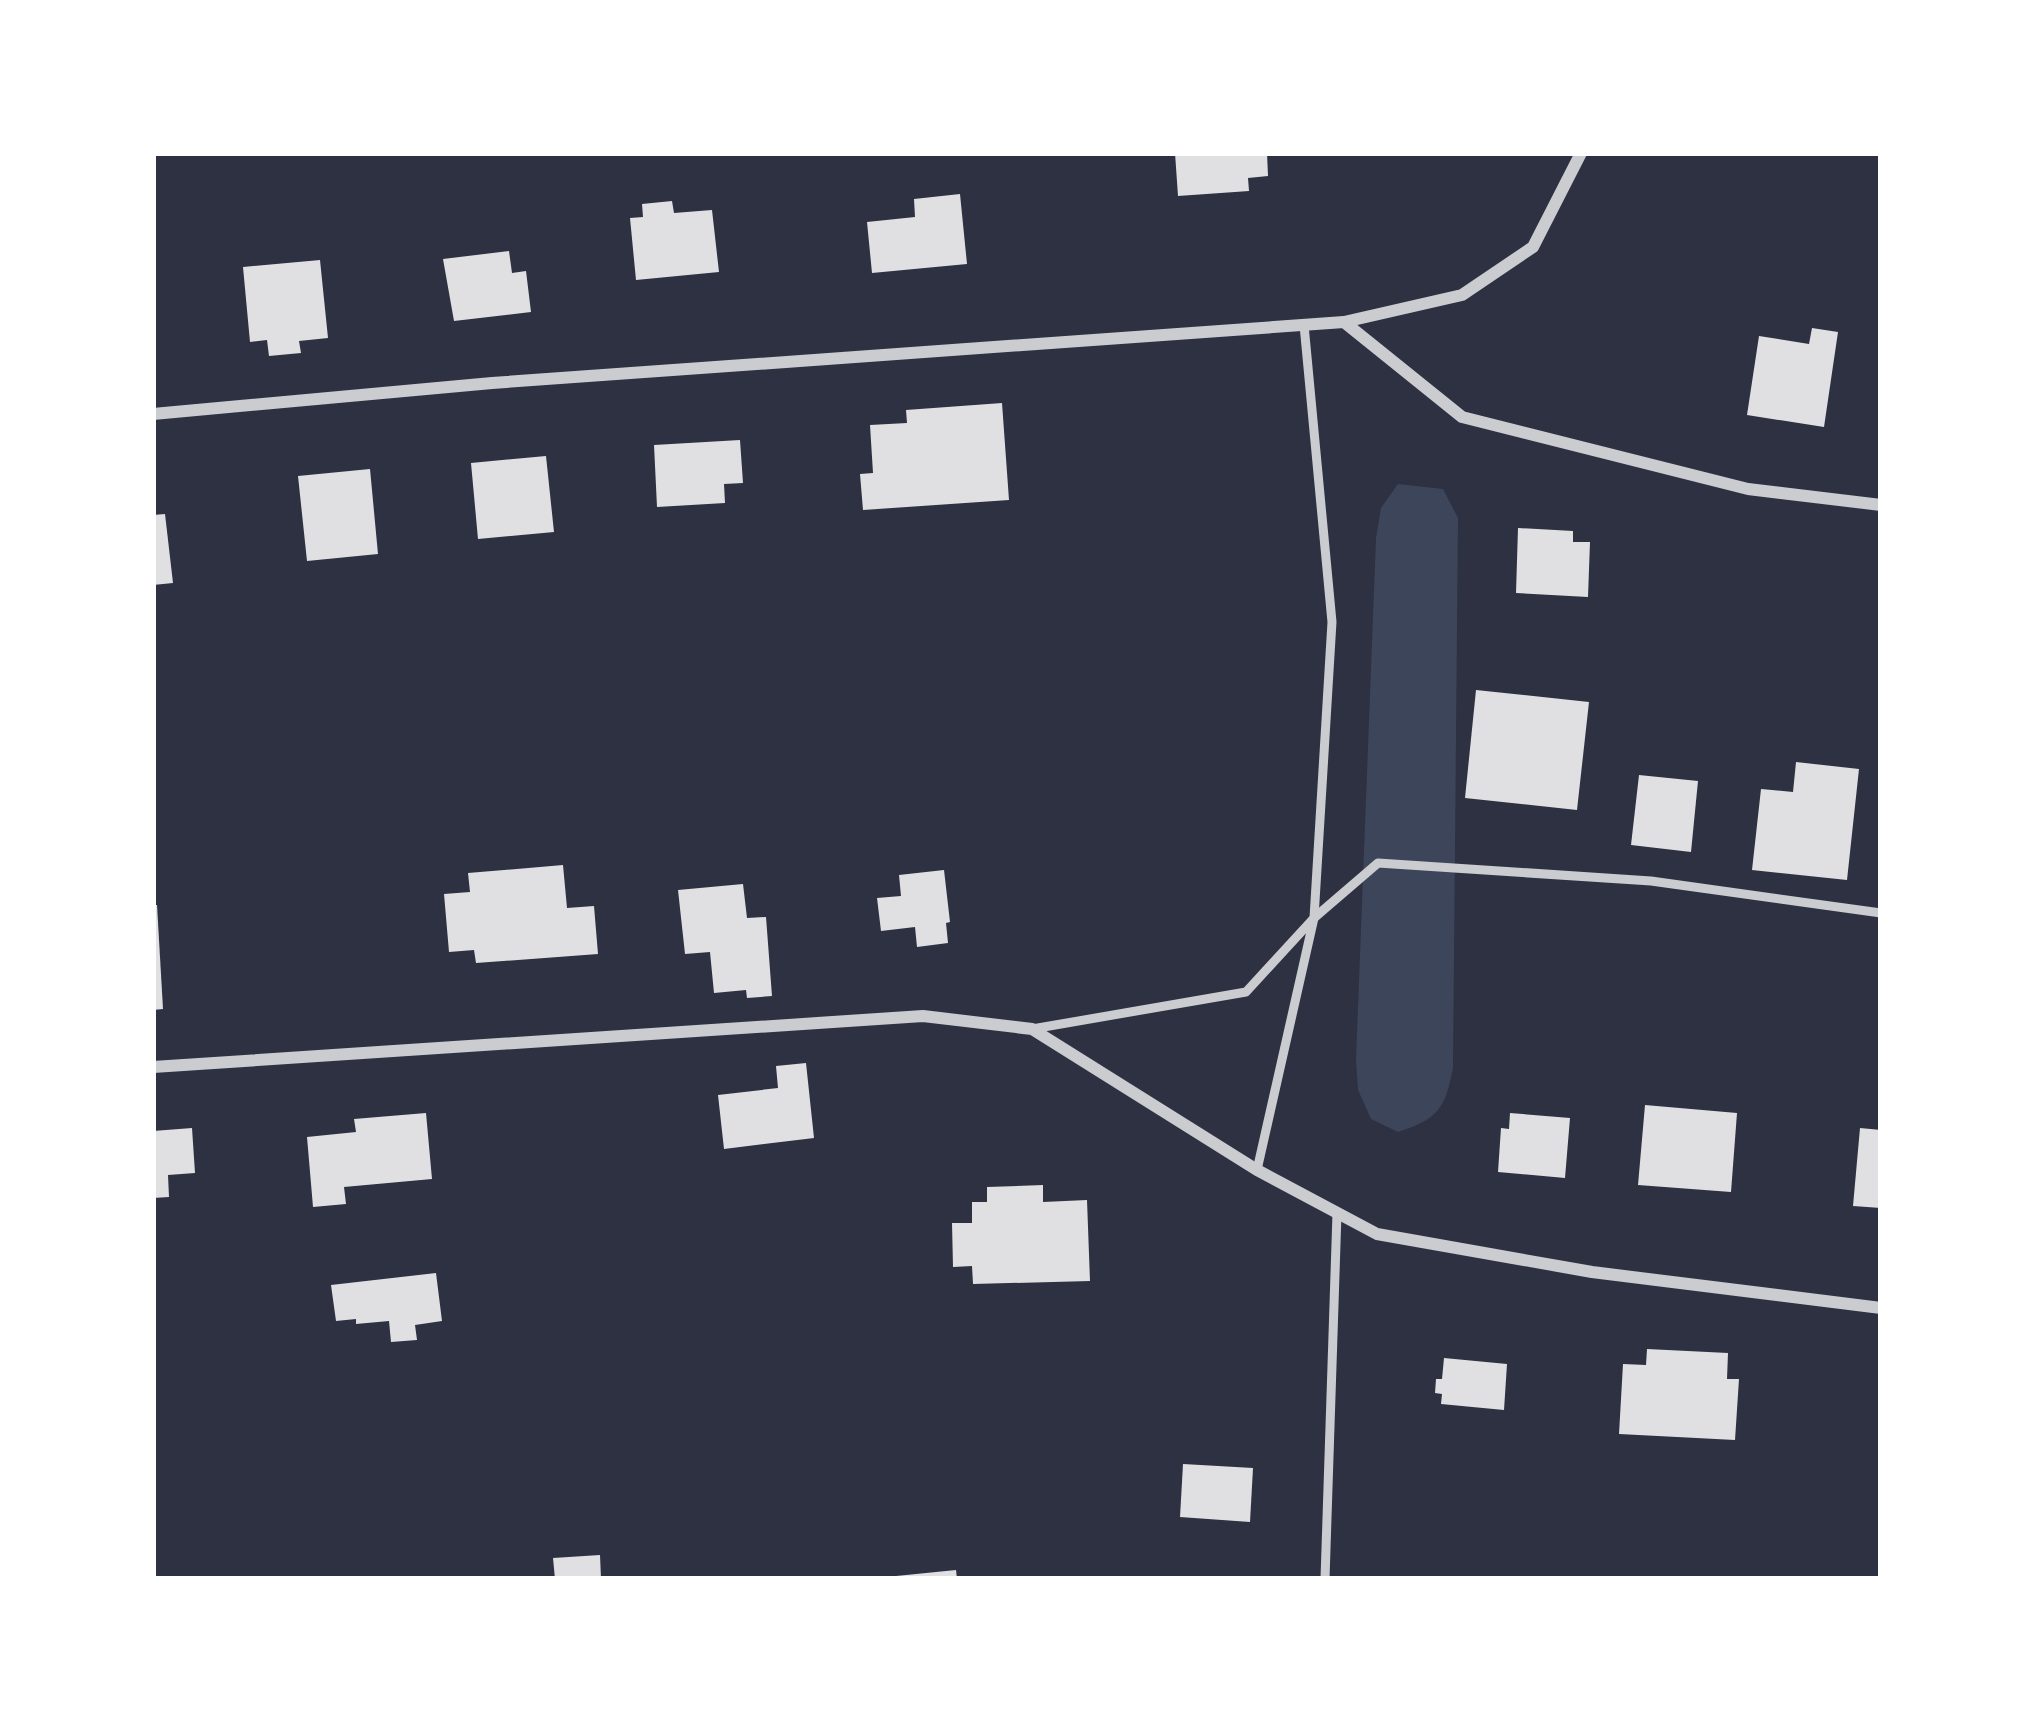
<svg xmlns="http://www.w3.org/2000/svg" width="2034" height="1732" font-family="'Source Serif 4',serif">
<style>
.green{fill:#3c4559}
.building{fill:#e0e0e3}
.lines{fill:none;stroke-linecap:round;stroke-linejoin:round}
.service{stroke:#caccd0;stroke-width:9}
.minor{stroke:#caccd0;stroke-width:12}
</style>
<rect width="100%" height="100%" fill="#2d3142"/>
<!-- green -->
<path class="green" d="M1398,484L1443,489L1458,518L1453,1068C1445,1109 1438,1119 1398,1132L1371,1119L1358,1090L1356,1060L1376,538L1381,508Z"/>
<!-- building -->
<g class="building">
<path d="M1175,153H1267L1268,176L1248,178L1249,191L1178,196Z"/>
<path d="M960,194L967,264L872,273L867,222L915,217L914,199Z"/>
<path d="M672,201L674,213L712,210L719,272L636,280L630,218L643,217L642,204Z"/>
<path d="M509,251L512,273L526,271L531,312L454,321L443,259Z"/>
<path d="M320,260L328,338L299,341L301,353L269,356L267,340L250,342L243,267Z"/>
<path d="M1812,328L1838,332L1824,427L1747,415L1759,336L1809,344Z"/>
<path d="M1002,403L1009,500L863,510L860,474L873,473L870,425L907,423L906,410Z"/>
<path d="M740,440L743,483L724,484L725,503L657,507L654,445Z"/>
<path d="M546,456L554,532L478,539L471,463Z"/>
<path d="M370,469L378,554L307,561L298,476Z"/>
<path d="M165,514L173,583L153,585V515Z"/>
<path d="M1518,528L1573,531V542H1590L1588,597L1516,593Z"/>
<path d="M1476,690L1589,702L1577,810L1465,798Z"/>
<path d="M1796,762L1859,769L1847,880L1752,870L1761,789L1793,792Z"/>
<path d="M1639,775L1698,781L1691,852L1631,845Z"/>
<path d="M563,865L567,908L594,906L598,954L476,963L474,950L449,952L444,894L470,892L468,873Z"/>
<path d="M944,870L950,922L946,923L948,943L917,947L915,927L881,931L877,898L901,896L899,875Z"/>
<path d="M743,884L747,918L766,917L772,996L747,998L746,990L714,993L710,952L685,954L678,890Z"/>
<path d="M153,905H157L163,1009L153,1010Z"/>
<path d="M806,1063L814,1138L724,1149L718,1095L778,1088L776,1066Z"/>
<path d="M1645,1105L1737,1113L1731,1192L1638,1185Z"/>
<path d="M426,1113L432,1179L344,1187L346,1204L313,1207L307,1137L356,1132L354,1119Z"/>
<path d="M1510,1113L1570,1118L1565,1178L1498,1172L1501,1128L1509,1129Z"/>
<path d="M192,1128L195,1173L168,1175L169,1197L153,1198V1131Z"/>
<path d="M1860,1128L1881,1130V1208L1853,1206Z"/>
<path d="M1043,1185V1202L1087,1200L1090,1281L973,1284L972,1266L953,1267L952,1223H972V1202H987V1187Z"/>
<path d="M436,1273L442,1321L415,1325L417,1340L391,1342L389,1321L356,1324V1319L336,1321L331,1285Z"/>
<path d="M1647,1349L1728,1353L1727,1379H1739L1735,1440L1619,1434L1623,1364L1646,1365Z"/>
<path d="M1444,1358L1507,1364L1504,1410L1441,1404L1442,1394L1435,1393L1436,1379H1442Z"/>
<path d="M1183,1464L1253,1468L1250,1522L1180,1517Z"/>
<path d="M600,1555L601,1579H555L553,1558Z"/>
<path d="M956,1570L957,1579H897L896,1576Z"/>
</g>
<g class="lines">
<!-- service -->
<g class="service">
<path d="M1032,1029L1246,992L1314,918L1378,863L1651,881L1881,913"/>
<path d="M1257,1170L1314,918L1332,622L1304,325"/>
<path d="M1325,1579L1337,1213"/>
</g>
<!-- minor -->
<g class="minor">
<path d="M1344,322L1462,295L1533,247L1581,153"/>
<path d="M153,414L492,383L1344,322L1462,417L1748,489L1881,505"/>
<path d="M153,1067L923,1016L1032,1029L1257,1170L1377,1234L1592,1272L1881,1308"/>
</g>
</g>
<!-- border -->
<rect width="2034" height="1732" fill="none" stroke="#ffffff" stroke-width="312"/>
</svg>
